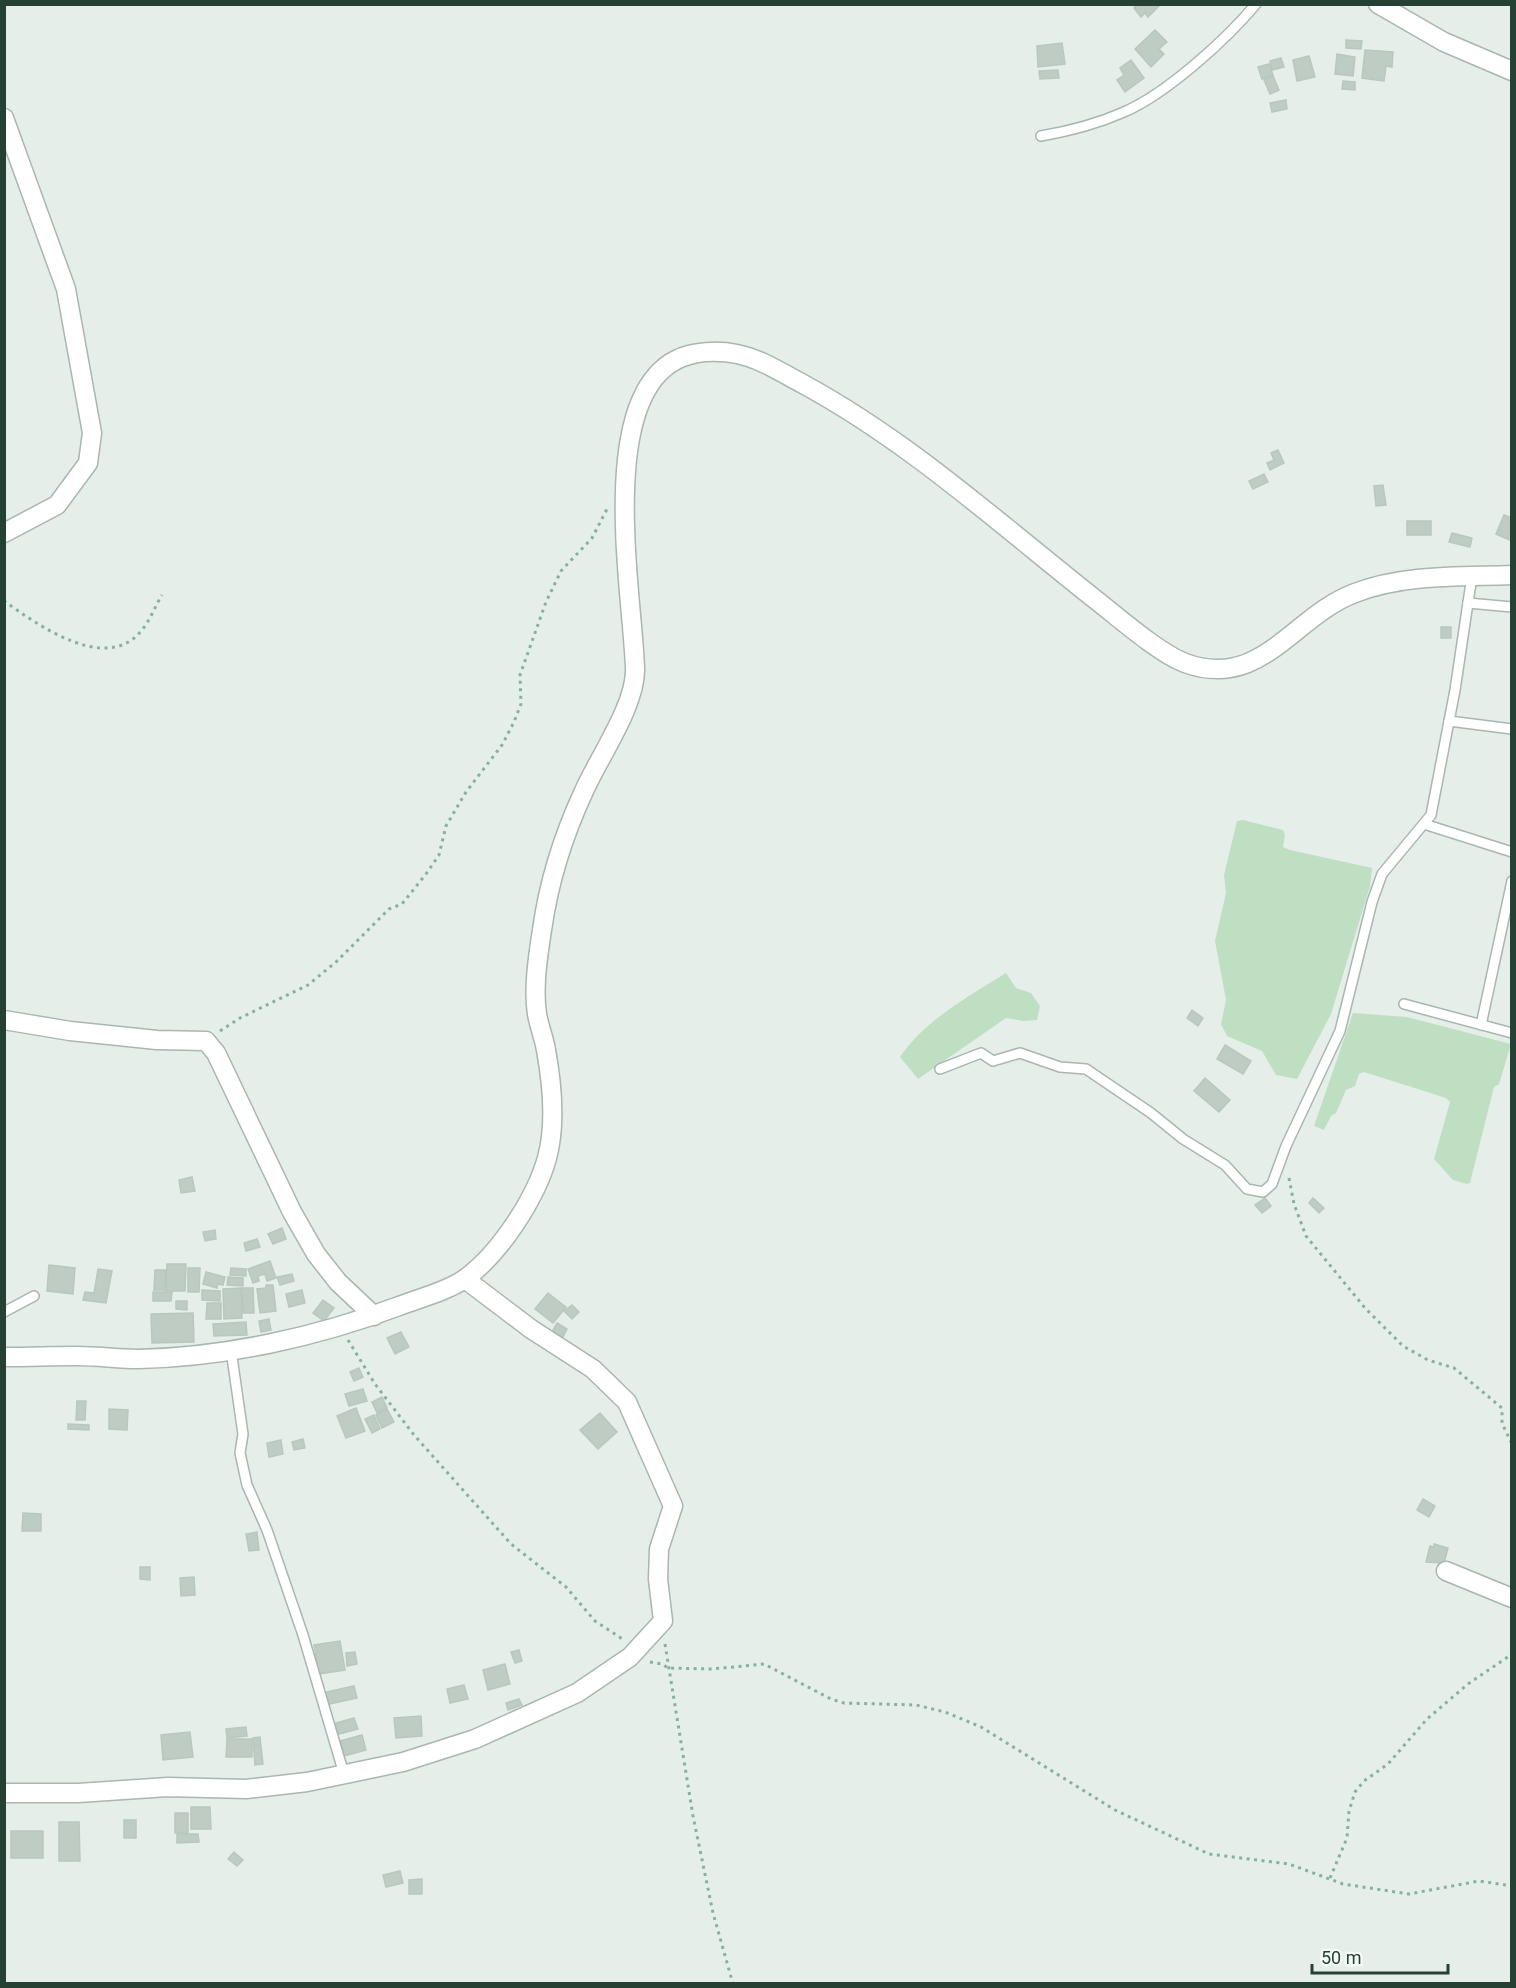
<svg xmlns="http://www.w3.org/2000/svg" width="1516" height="1988" font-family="Roboto,sans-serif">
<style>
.green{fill:#bfdfc2}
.building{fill:#beccc4;stroke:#b8c8be;stroke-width:1.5}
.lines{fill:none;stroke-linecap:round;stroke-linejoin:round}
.service-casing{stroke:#a8b7af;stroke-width:12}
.minor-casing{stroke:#a8b7af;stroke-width:21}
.tertiary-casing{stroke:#a8b7af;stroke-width:21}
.path{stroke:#86b29c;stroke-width:3;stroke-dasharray:3 4.5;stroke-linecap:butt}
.service{stroke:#fff;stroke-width:9}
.minor{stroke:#fff;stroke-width:18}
.tertiary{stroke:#fff;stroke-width:18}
</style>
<rect width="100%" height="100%" fill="#e6eee9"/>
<!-- green -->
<g class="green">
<path d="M1243,820L1283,830L1285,835L1283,847L1290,850L1372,868L1370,886L1331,1014L1297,1079L1276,1075L1262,1051L1227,1036L1221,1024L1226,1000L1215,941L1226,893L1224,875L1237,821Z"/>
<path d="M1006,973L1016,988L1031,993L1040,1006L1037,1020L1023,1021L1006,1018L918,1079L900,1057C925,1020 969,996 1006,973Z"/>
<path d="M1353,1013L1407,1017L1511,1044L1499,1084L1494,1087L1470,1183L1467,1184L1453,1180L1434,1159L1450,1102L1446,1098L1364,1072L1359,1074L1355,1086L1346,1090L1336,1113L1331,1116L1324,1130L1314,1126Z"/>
</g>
<!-- building -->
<g class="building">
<path d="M1161,4L1148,17L1145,13L1141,17L1134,8L1137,4Z"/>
<path d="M1155,30L1167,42L1159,49L1164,54L1151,67L1135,49Z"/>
<path d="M1346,40L1362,41L1361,49L1346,48Z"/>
<path d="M1062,43L1065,64L1038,67L1037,46Z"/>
<path d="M1365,50L1393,52L1392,67L1386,66L1384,81L1362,78Z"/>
<path d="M1337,54L1355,57L1353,76L1335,74Z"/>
<path d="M1309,56L1315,77L1297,81L1293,60Z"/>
<path d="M1281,58L1284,67L1272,70L1270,61Z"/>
<path d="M1131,60L1144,78L1125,92L1117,80L1124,75L1120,68Z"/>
<path d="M1269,64L1273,75L1262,79L1258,67Z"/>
<path d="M1058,70L1059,78L1040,79L1039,71Z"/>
<path d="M1273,76L1279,90L1270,94L1264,80Z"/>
<path d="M1343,81L1355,82V90L1342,89Z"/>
<path d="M1286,100L1287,109L1272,112L1270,103Z"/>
<path d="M1278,450L1284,463L1270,470L1267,463L1274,460L1271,453Z"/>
<path d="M1264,474L1268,482L1253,489L1249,481Z"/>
<path d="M1383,485L1386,505L1376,506L1374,486Z"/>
<path d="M1504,515L1512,518V541L1496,534Z"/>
<rect x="1407" y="521" width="24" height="14"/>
<path d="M1452,533L1472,538L1470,547L1449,542Z"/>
<rect x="1441" y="627" width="10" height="11"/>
<path d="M1192,1010L1203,1018L1198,1026L1187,1018Z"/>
<path d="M1225,1045L1251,1061L1243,1074L1217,1059Z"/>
<path d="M1205,1078L1230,1100L1219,1112L1194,1091Z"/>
<path d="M192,1177L195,1191L181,1193L179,1180Z"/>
<path d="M1265,1198L1271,1206L1262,1213L1255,1205Z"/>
<path d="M1313,1198L1324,1208L1319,1213L1309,1203Z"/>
<path d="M282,1228L286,1239L273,1244L268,1234Z"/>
<path d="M215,1230L216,1239L205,1241L203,1232Z"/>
<path d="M257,1239L260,1247L246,1251L244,1243Z"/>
<path d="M270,1261L276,1278L267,1281L265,1274L258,1276L259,1281L253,1283L248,1269Z"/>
<path d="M167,1264H186L185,1291H166Z"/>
<path d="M49,1265L75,1268L73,1294L47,1291Z"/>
<path d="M188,1268H200L199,1292H188Z"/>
<path d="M231,1268L246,1269V1276L230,1275Z"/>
<path d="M98,1269L112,1271L106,1303L83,1300L85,1292L94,1293Z"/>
<path d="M155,1270H166L165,1290H154Z"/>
<path d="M206,1272L225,1277L223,1285L218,1284L217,1288L203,1284Z"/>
<path d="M292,1274L294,1281L280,1285L277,1277Z"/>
<path d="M228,1277L243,1278V1286L227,1285Z"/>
<path d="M266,1285H273L276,1311L260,1313L257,1289L266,1288Z"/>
<path d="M241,1288L242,1318L224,1319L223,1289Z"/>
<path d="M242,1288H253L254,1313H243Z"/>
<path d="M202,1290L220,1291V1301L202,1300Z"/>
<path d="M302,1290L305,1303L289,1307L286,1294Z"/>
<path d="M153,1292H172L171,1301H153Z"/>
<path d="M548,1293L566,1307L553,1323L535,1309Z"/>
<path d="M323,1300L334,1308L324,1321L313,1313Z"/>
<path d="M176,1301H187V1310L176,1309Z"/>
<path d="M207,1303H221V1319H206Z"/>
<path d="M572,1305L579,1312L572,1319L564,1311Z"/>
<path d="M193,1313L194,1342L152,1343L151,1314Z"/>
<path d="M269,1319L271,1330L261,1332L259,1321Z"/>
<path d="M246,1322L247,1335L214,1336L213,1324Z"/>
<path d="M557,1323L567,1329L563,1337L553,1330Z"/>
<path d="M401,1332L409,1347L395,1354L387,1338Z"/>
<path d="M359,1368L363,1377L354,1381L350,1372Z"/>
<path d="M363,1389L367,1401L349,1406L345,1394Z"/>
<path d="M382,1397L387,1408L377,1413L372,1402Z"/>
<path d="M77,1401H86L85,1420H76Z"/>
<path d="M356,1408L365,1431L346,1438L337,1416Z"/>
<path d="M109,1409L128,1410L127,1430L109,1429Z"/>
<path d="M387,1409L394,1422L382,1428L376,1415Z"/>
<path d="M600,1413L617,1432L598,1449L580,1430Z"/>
<path d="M374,1415L380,1429L372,1433L365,1419Z"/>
<path d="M68,1424L89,1425V1430L68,1429Z"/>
<path d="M303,1439L305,1448L294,1450L292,1442Z"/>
<path d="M281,1440L283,1454L269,1457L267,1443Z"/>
<path d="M1423,1499L1435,1506L1429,1517L1417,1510Z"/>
<path d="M23,1513L41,1514V1531H22Z"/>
<path d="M257,1532L259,1550L249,1551L246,1534Z"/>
<path d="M1434,1544L1448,1548L1444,1563L1426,1562L1430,1546L1434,1547Z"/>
<path d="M140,1567H150V1580L140,1579Z"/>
<path d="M194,1577L195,1595L181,1596L180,1578Z"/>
<path d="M340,1641L345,1670L319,1674L314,1645Z"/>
<path d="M519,1650L522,1661L515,1663L511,1652Z"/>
<path d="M355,1652L357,1664L347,1666L346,1653Z"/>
<path d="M505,1664L510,1684L488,1690L483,1670Z"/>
<path d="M464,1685L468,1699L450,1703L447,1689Z"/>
<path d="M354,1686L357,1698L325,1705L322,1693Z"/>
<path d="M519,1699L522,1705L508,1710L506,1703Z"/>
<path d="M421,1716L422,1736L396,1738L394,1718Z"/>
<path d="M354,1718L358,1729L339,1734L336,1723Z"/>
<path d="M246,1727L247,1736L227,1738L226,1729Z"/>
<path d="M190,1732L193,1757L163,1760L161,1735Z"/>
<path d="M362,1735L366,1750L344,1756L340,1741Z"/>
<path d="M260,1737L263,1764L255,1765L253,1738Z"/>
<path d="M227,1739H252V1757H226Z"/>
<path d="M191,1807H210L211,1829H191Z"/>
<rect x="175" y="1813" width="13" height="20"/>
<rect x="124" y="1820" width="12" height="18"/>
<path d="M59,1822H79L80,1861H59Z"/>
<rect x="11" y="1831" width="32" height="27"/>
<path d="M177,1834H198L199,1842L177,1843Z"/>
<path d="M234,1852L243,1860L237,1866L228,1859Z"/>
<path d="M400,1871L403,1883L386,1887L383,1875Z"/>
<path d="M422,1879V1894H409V1880Z"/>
</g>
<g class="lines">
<defs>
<g id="service">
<path d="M1041,136C1070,131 1097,124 1124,112C1166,94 1226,40 1256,4"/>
<path d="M1468,603L1512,607"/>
<path d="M1449,721L1512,729"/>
<path d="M1424,824L1512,852"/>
<path d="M1404,1004L1512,1033"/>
<path d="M1481,1025L1512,881"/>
<path d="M940,1069L981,1053L993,1061L1020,1053L1060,1067L1086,1069L1151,1113L1183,1139L1225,1165L1247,1189L1263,1192L1272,1184L1286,1146L1340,1031L1372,902L1382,874L1431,815L1455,690L1472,576"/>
<path d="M4,1312L34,1296"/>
<path d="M231,1350L243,1434L240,1453L247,1485L267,1530L303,1635L344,1774"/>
</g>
<g id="minor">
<path d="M4,118L66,289L92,433L88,463L57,505L4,533"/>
<path d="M4,1020L70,1031L157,1040L206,1041L216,1053L292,1212L316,1254L338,1282L374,1316"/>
<path d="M4,1357C29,1357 53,1356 77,1356C98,1356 118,1359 138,1359C226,1357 317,1337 399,1306C420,1298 448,1291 466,1278C500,1253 536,1198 547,1158C556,1125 552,1083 546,1050C544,1038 539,1026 537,1014C533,988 538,956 542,930C549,880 563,836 584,791C599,757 636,705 635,669C633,594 592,381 689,355C703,351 722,351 737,354C761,359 782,373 803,384C910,442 1001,525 1096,600C1119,618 1159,653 1185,663C1261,691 1293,616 1355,593C1404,574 1460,577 1512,575"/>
<path d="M1446,1571L1512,1598"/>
<path d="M4,1793H78L168,1787L246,1789L307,1782L403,1762L475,1739L577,1693L630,1657L663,1621L658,1579L659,1549L673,1506L627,1402L593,1369L531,1329L465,1279"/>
</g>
<path id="tertiary" d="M1378,4L1444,42L1512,71"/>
</defs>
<!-- service casing -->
<use href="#service" class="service-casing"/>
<!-- minor casing -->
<use href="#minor" class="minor-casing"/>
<!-- tertiary casing -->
<use href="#tertiary" class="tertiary-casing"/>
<!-- path -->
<g class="path">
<path d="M4,601C38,625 106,674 141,631C150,621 155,606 162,595"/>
<path d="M220,1031L240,1018L308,985L336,962L389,909L402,904L426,874L439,855L446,826L466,792L502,745L514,722L521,704L520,675L546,602L561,571L592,538L607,509"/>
<path d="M1289,1178L1294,1204L1306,1236L1365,1308L1403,1346L1428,1360L1454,1368L1502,1408V1423L1512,1444"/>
<path d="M348,1340L375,1384L414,1435L511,1544L566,1587L595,1621L624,1640"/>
<path d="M665,1644L693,1816L713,1913L733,1984"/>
<path d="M650,1662L662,1664L668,1668L712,1669L764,1664L831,1699L844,1703L916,1705L945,1712L981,1727L1115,1810L1209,1854L1289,1864L1343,1884L1409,1894L1479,1881L1512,1886"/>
<path d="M1330,1878L1347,1838L1349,1811L1355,1792L1364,1781L1388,1764L1427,1719L1468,1684L1512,1654"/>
</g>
<!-- service -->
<use href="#service" class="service"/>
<!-- minor -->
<use href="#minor" class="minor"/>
<!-- tertiary -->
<use href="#tertiary" class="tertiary"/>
</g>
<!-- border -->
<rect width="1516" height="1988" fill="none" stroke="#244134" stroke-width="12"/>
<!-- scale -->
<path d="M1312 1964v9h136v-9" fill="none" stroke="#244134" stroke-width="3"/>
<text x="1321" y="1964" font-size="18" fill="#244134" stroke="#f6fbf8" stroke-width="4.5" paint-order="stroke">50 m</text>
</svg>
